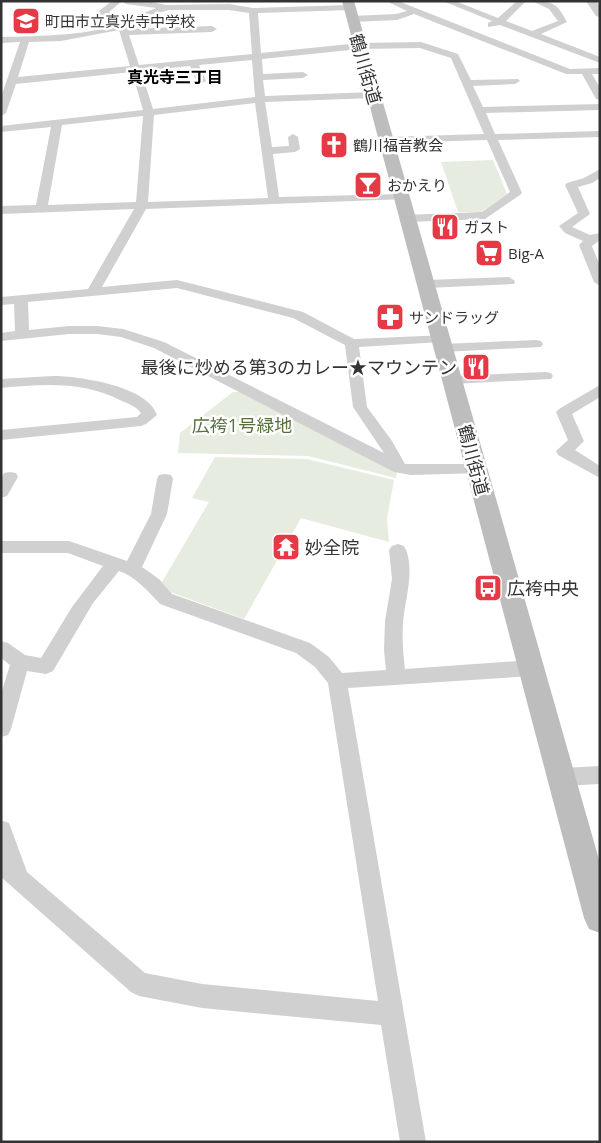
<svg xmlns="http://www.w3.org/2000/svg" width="601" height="1143" font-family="'Open Sans','Noto Sans JP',sans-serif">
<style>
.green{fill:#e6ecdf}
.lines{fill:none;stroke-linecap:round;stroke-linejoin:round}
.minor{fill:#d0d0d0;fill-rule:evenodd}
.tertiary{fill:#d0d0d0;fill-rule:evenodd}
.secondary{fill:#bdbdbd;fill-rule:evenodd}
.labels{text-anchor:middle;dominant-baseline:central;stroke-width:5;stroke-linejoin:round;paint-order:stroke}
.far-poi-label{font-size:15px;fill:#333;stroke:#fff;text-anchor:start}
.far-neighbourhood-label{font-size:16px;font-weight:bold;fill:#000;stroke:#fff}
.street-label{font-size:18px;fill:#333;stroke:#fff}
.poi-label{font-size:18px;fill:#333;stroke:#fff;text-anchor:start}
.park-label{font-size:18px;fill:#56703f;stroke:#fff}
</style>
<rect width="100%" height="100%" fill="#fff"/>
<!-- green -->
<g class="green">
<path d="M493,160L507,194L481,212H458L441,162Z"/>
<path d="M233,392H240L397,472L396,478L308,456L178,453L180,433Z"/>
<path d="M215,457L307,459L394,480L387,518L389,542L301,518L244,619L170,592L162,582L209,502L192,498Z"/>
</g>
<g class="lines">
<!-- minor -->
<g class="minor">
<path d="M112,1H147L166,5L229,4L253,8L349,5L353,8L352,10L258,13L261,53L360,43L421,42L458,54L471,80L518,79L520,81L515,84L473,86L483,107L600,104V110L486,113L495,134L600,131V137L498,140L522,193L520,195L485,219L408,222L402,218L404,215L482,212L510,192L487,140L386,143L381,140L386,137L484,134L451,58L420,48L360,49L262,59L263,74L303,72L308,75L303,78L263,80L265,96L374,92L379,95L374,98L265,102L272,147L289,146L288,137L293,134L298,137L300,149L295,152L273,154L279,197L402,194L408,197L406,199L146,209L102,287L177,280L303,312L354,339L446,335L448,338L441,342L359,347L367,407L392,441L405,464H476L482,465L484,469L482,473L411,475L394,472L154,348L121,337L97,334H69L1,341V333L15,331L14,304L1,305V297L88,289L134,209L1,214V206L36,205L51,127L1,132V126L143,110L132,72L16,84L6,113L1,116V97L20,42L1,43V37C37,36 98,36 128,20L99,15V11ZM122,1L126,4L156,8L136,16L109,12ZM169,10H229L249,13L252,54L139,65L129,35L212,32L217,29L212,26L127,29L151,15ZM119,30L130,66L18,77L29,42L61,41ZM252,60L255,97L153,109L141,71L190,66L196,81L201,84L206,81L199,65ZM255,103L268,198L148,202L154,115ZM143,116L136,202L48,205L62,125ZM177,288L293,318L345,345L353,407L384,453L164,342L123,329L97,326H69L29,330L28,302Z"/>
<path d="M386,1H398L570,69L600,68V74H592L600,88V100L596,99L582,74H566L414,14L397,20L352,22L348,19L352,16L396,14L407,11Z"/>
<path d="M443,1H455L498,18L517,1H526L506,21L532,31L558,21L549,9L532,1C553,1 557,3 567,22L541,34L600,57V63L500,25L488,27V23L492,21Z"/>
<path d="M600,169V178L592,183L578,187L590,214L572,227L590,235L600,233V240L592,246L600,266V286L594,282L579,245L583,241L565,233L559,226L578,213L565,185L567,183L584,178Z"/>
<path d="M509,277L515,281L514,284L426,288L419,284L426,280Z"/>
<path d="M536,340L541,341L543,344L541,347L443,352L436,348L443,344Z"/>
<path d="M546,372L551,373L553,376L551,379L452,384L447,383L445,380L447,377L452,376Z"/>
<path d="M53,376C79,376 148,386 157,415L146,424L141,426L1,440V430L137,417L141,413C137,407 129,404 122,401C83,381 44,384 1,388V379Z"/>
<path d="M600,385V397L572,414L584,441L575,450L600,466V478L558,455L556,451L568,440L556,412L559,409Z"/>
<path d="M10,472L16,473L18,477L7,496L1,498V478L4,473Z"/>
<path d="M165,474L171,475L173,479L167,514L142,567L159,579L172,594L310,643L329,657L342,673L386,670L384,650L385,621L392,579L389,550L392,546L398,544L404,546C416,567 405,599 403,622C402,638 403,653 405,669L532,660L539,663L542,668L539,673L532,676L348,688L426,1142H400L381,1025L202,1008L139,996L131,992L1,877V820L9,823L27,872L145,973L202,984L378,1001L328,683L315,667L296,653L160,604C148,591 136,577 119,571L93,603L53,671L46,674L27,671L11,729L8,735L1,737V694L10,665L1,658V641L8,643L25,655L41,658L72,607L103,566L68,553H1V541H69L127,561L151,514L157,479L159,475Z"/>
<path d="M600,766V784L562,786L555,783L552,777L555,771L562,768Z"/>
</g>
<!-- tertiary -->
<path class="tertiary" d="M586,1H596L600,6V17L596,16Z"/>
<!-- secondary -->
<path class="secondary" d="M342,1H354L600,863V933L589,929L584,918Z"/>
</g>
<!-- icons -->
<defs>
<symbol id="school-square" viewBox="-11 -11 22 22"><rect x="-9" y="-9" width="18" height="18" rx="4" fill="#e63946" stroke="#fff"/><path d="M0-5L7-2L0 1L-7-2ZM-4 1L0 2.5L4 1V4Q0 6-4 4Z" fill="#fff"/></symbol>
<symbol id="church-square" viewBox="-11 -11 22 22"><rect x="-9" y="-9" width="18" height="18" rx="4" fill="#e63946" stroke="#fff"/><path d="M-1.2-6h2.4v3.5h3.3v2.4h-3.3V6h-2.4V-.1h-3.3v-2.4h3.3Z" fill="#fff"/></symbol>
<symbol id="bar-square" viewBox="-11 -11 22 22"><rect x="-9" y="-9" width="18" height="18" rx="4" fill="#e63946" stroke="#fff"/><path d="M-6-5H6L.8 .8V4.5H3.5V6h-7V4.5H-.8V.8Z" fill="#fff"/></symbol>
<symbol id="restaurant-square" viewBox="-11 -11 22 22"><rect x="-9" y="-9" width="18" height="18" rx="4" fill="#e63946" stroke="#fff"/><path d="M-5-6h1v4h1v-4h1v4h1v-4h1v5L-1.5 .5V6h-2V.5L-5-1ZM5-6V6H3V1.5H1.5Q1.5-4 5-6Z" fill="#fff"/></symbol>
<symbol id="supermarket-square" viewBox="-11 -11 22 22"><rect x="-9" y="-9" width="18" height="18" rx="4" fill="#e63946" stroke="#fff"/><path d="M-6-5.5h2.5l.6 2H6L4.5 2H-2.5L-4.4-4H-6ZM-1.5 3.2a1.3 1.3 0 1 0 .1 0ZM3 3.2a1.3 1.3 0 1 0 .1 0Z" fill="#fff"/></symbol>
<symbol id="pharmacy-square" viewBox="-11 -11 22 22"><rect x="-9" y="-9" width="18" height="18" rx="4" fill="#e63946" stroke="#fff"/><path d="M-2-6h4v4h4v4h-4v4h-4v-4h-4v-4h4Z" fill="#fff"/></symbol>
<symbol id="temple-square" viewBox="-11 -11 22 22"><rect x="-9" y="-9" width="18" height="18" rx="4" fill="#e63946" stroke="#fff"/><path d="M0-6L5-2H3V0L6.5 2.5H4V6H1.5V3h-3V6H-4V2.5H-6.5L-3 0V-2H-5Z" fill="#fff"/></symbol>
<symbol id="bus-square" viewBox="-11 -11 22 22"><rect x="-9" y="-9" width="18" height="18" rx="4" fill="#e63946" stroke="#fff"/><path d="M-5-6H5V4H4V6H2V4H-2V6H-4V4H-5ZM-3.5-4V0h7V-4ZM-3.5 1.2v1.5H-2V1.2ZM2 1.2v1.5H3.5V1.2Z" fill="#fff"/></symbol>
</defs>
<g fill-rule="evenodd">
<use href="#school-square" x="10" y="5" width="32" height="32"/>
<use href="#church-square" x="318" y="129" width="32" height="32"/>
<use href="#bar-square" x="352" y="169" width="32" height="32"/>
<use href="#restaurant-square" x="429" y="211" width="32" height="32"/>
<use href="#supermarket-square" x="473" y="237" width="32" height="32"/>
<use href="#pharmacy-square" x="374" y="301" width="32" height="32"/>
<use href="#restaurant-square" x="460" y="351" width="32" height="32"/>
<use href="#temple-square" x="270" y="531" width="32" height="32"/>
<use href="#bus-square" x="472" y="572" width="32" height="32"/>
</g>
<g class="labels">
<!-- far-poi labels -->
<g class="far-poi-label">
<text x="45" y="21">町田市立真光寺中学校</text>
<text x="353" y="145">鶴川福音教会</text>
<text x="387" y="185">おかえり</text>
<text x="464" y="227">ガスト</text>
<text x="508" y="253">Big-A</text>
<text x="409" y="317">サンドラッグ</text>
</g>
<!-- far-neighbourhood labels -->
<g class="far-neighbourhood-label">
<text x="175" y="77">真光寺三丁目</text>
</g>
<!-- street labels -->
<g class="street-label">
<text transform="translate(366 69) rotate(74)">鶴川街道</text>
<text transform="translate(474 460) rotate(75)">鶴川街道</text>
</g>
<!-- poi labels -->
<g class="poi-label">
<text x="457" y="367" text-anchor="end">最後に炒める第3のカレー★マウンテン</text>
<text x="305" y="547">妙全院</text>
<text x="507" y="588">広袴中央</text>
</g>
<!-- park labels -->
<g class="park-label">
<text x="242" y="425">広袴1号緑地</text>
</g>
</g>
<!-- border -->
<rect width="601" height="1143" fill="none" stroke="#333333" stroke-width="5"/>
</svg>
